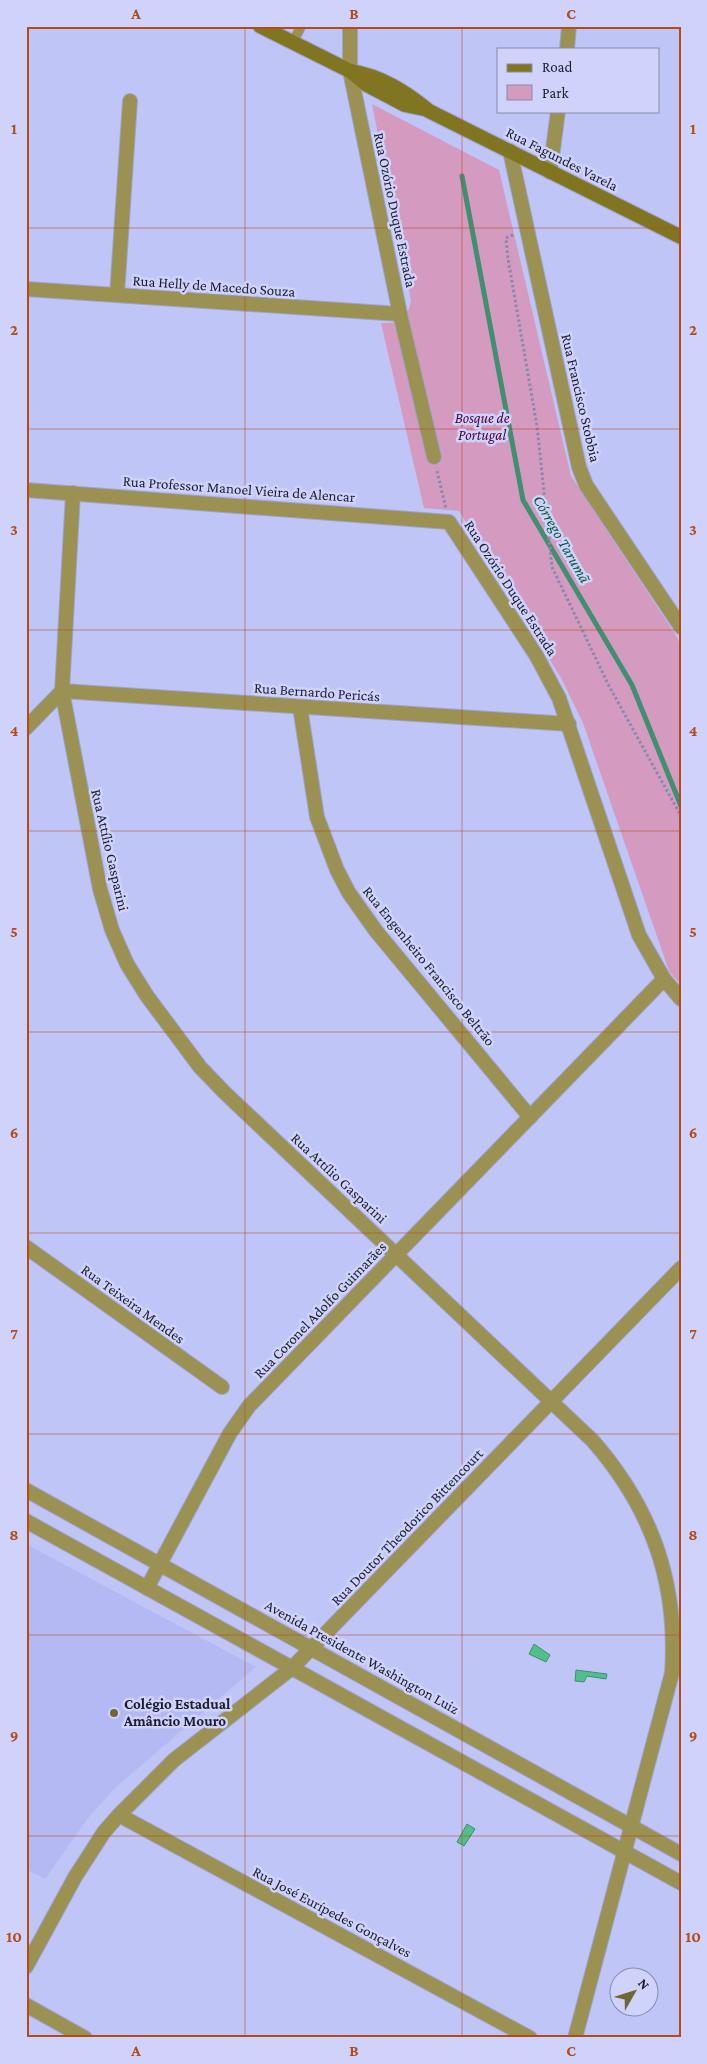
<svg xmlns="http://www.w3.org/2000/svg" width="707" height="2064" font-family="'Crimson Pro',serif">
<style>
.built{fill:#b4b9f3}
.green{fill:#d59ac0}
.water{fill:#50bf8b;stroke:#408f70}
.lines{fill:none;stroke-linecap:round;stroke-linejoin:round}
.stream{stroke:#408f70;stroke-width:5}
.service-casing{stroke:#9fa4d0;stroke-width:11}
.pedestrian-casing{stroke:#9fa4d0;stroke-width:16}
.minor-casing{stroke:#9fa4d0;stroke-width:16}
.tertiary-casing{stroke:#9fa4d0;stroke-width:16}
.secondary-casing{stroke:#9fa4d0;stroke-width:16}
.path{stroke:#8589b0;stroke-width:3;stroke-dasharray:2.5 2.5;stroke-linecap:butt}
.service{stroke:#9b9152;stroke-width:9}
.pedestrian{stroke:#9b9152;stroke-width:14}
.minor{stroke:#9b9152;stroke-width:14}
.tertiary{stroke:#9b9152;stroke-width:14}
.secondary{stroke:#827521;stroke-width:14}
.grid{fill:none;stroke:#b54a15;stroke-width:1;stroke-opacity:0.55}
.poi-dot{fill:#6f6733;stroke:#cfd3fc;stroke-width:2}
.labels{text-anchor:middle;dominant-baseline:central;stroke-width:5;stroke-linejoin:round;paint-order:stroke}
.street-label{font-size:15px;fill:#1c1e30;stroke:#cfd3fc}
.park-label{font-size:15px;font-style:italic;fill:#4f003e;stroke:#cfd3fc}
.poi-label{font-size:15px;font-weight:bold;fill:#1c1e30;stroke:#cfd3fc;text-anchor:start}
.water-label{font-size:16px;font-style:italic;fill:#035e3c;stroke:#cfd3fc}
.neatline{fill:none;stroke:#b54a15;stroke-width:2}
.grid-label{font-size:16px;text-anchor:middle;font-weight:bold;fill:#b54a15}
</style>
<rect width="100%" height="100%" fill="#c0c5f8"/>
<!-- built -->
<path class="built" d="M26,1544L256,1667L116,1787L88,1818L45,1879L26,1869Z"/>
<!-- green -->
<path class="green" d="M372,104L499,170L571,476L677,637L681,647V985L669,971L583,723L561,678L459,511L424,508L381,323C402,323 406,322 411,301Z"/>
<!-- water -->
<g class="water">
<path d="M534,1644L550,1655L546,1662L529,1654Z"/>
<path d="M576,1670L607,1674L606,1679L587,1676L584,1682L575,1681Z"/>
<path d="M467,1824L475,1829L464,1846L457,1842Z"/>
</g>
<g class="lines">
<!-- stream -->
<path class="stream" d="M462,176L523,500L632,685L681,806"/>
<defs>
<path id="service" d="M293,43L301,26"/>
<path id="pedestrian" d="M400,314L434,457"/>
<g id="minor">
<path d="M567,49L569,26"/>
<path d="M510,151L579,467L586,485L681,627"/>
<path d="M550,172L558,111"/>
<path d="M26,289L400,314L350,71V26"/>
<path d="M117,295L130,101"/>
<path d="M26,490L449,522L536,655L559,698L639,935L664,979L681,999"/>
<path d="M73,493L62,691L100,889L112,930L127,964L147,996L200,1067L224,1092L593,1441C652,1509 678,1582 672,1673L575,2038"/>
<path d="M300,707L317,817L337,870L349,893L376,931L530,1117"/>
<path d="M26,728L62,691L569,724"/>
<path d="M26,1247L222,1387"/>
<path d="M147,1588L230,1433L249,1406L664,979"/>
<path d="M119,1815L530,2038"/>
<path d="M26,1967L75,1877L104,1832L119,1815L174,1760L292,1668L681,1268"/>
<path d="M26,2005L85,2038"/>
</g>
<g id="tertiary">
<path d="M26,1490L681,1854"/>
<path d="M26,1521L681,1883"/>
</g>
<g id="secondary">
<path d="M260,26L350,71L367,85L405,105L424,109"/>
<path d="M350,71C381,76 406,92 429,111L681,237"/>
</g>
</defs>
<!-- service casing -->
<use href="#service" class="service-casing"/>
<!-- pedestrian casing -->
<use href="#pedestrian" class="pedestrian-casing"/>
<!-- minor casing -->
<use href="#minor" class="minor-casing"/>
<!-- tertiary casing -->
<use href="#tertiary" class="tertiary-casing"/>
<!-- secondary casing -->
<use href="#secondary" class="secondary-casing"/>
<!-- path -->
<g class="path">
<path d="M513,235L506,238L508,259L537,426L552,567L609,686L681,816"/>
<path d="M437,471L446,509"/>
</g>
<!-- service -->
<use href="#service" class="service"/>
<!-- pedestrian -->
<use href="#pedestrian" class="pedestrian"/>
<!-- minor -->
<use href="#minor" class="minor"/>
<!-- tertiary -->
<use href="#tertiary" class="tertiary"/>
<!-- secondary -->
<use href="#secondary" class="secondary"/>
</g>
<!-- grid -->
<path class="grid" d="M245,26V2038M462,26V2038M26,228H681M26,429H681M26,630H681M26,831H681M26,1032H681M26,1233H681M26,1434H681M26,1635H681M26,1836H681"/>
<!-- markers -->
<circle class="poi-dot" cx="114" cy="1713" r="5"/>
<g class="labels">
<!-- street labels -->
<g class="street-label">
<text transform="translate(562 159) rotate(27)">Rua Fagundes Varela</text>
<text transform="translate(395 210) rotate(78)">Rua Ozório Duque Estrada</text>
<text transform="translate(214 286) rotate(4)">Rua Helly de Macedo Souza</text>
<text transform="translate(581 398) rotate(77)">Rua Francisco Stobbia</text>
<text transform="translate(239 489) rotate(4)">Rua Professor Manoel Vieira de Alencar</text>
<text transform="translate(511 588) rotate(57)">Rua Ozório Duque Estrada</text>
<text transform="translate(317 692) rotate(4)">Rua Bernardo Pericás</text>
<text transform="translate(110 850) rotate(77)">Rua Attílio Gasparini</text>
<text transform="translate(429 966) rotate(51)">Rua Engenheiro Francisco Beltrão</text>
<text transform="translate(339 1178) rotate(43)">Rua Attílio Gasparini</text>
<text transform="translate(133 1304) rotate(36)">Rua Teixeira Mendes</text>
<text transform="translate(320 1310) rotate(-46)">Rua Coronel Adolfo Guimarães</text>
<text transform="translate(407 1527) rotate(-46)">Rua Doutor Theodorico Bittencourt</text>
<text transform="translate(362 1657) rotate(29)">Avenida Presidente Washington Luiz</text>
<text transform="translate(332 1912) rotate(28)">Rua José Eurípedes Gonçalves</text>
</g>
<!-- park labels -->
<g class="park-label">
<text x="482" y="418">Bosque de<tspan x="482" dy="17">Portugal</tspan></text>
</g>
<!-- poi labels -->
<g class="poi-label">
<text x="124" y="1704">Colégio Estadual<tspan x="124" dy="17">Amâncio Mouro</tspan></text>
</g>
<!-- water labels -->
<g class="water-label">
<text transform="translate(562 539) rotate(60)">Córrego Tarumã</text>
</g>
</g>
<!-- border -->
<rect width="707" height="2064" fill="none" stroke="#cfd3fc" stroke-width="55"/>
<!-- legend -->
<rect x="497" y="48" width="162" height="65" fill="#cfd3fc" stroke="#878baa"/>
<rect x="507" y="64" width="25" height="8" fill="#827521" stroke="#878baa"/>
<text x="542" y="72" font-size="15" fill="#1c1e30">Road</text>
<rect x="507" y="85" width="25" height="15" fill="#d59ac0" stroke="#878baa"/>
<text x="542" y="98" font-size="15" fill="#1c1e30">Park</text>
<!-- north arrow -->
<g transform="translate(634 1992) rotate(51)"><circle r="24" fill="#cfd3fc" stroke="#878baa"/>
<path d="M0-4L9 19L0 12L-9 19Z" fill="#6f6733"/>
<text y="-8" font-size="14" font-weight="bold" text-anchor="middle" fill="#1c1e30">N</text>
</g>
<rect x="28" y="28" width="652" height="2008" class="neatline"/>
<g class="grid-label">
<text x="136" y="19">A</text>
<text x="354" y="19">B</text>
<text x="571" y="19">C</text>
<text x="14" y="134">1</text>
<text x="693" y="134">1</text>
<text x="14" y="335">2</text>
<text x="693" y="335">2</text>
<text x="14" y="535">3</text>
<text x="693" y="535">3</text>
<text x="14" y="736">4</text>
<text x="693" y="736">4</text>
<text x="14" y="937">5</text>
<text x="693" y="937">5</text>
<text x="14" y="1138">6</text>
<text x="693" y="1138">6</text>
<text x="14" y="1339">7</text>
<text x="693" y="1339">7</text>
<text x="14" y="1540">8</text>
<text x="693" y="1540">8</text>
<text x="14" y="1741">9</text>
<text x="693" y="1741">9</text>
<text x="14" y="1942">10</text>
<text x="693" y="1942">10</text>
<text x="136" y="2056">A</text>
<text x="354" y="2056">B</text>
<text x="571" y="2056">C</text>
</g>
</svg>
